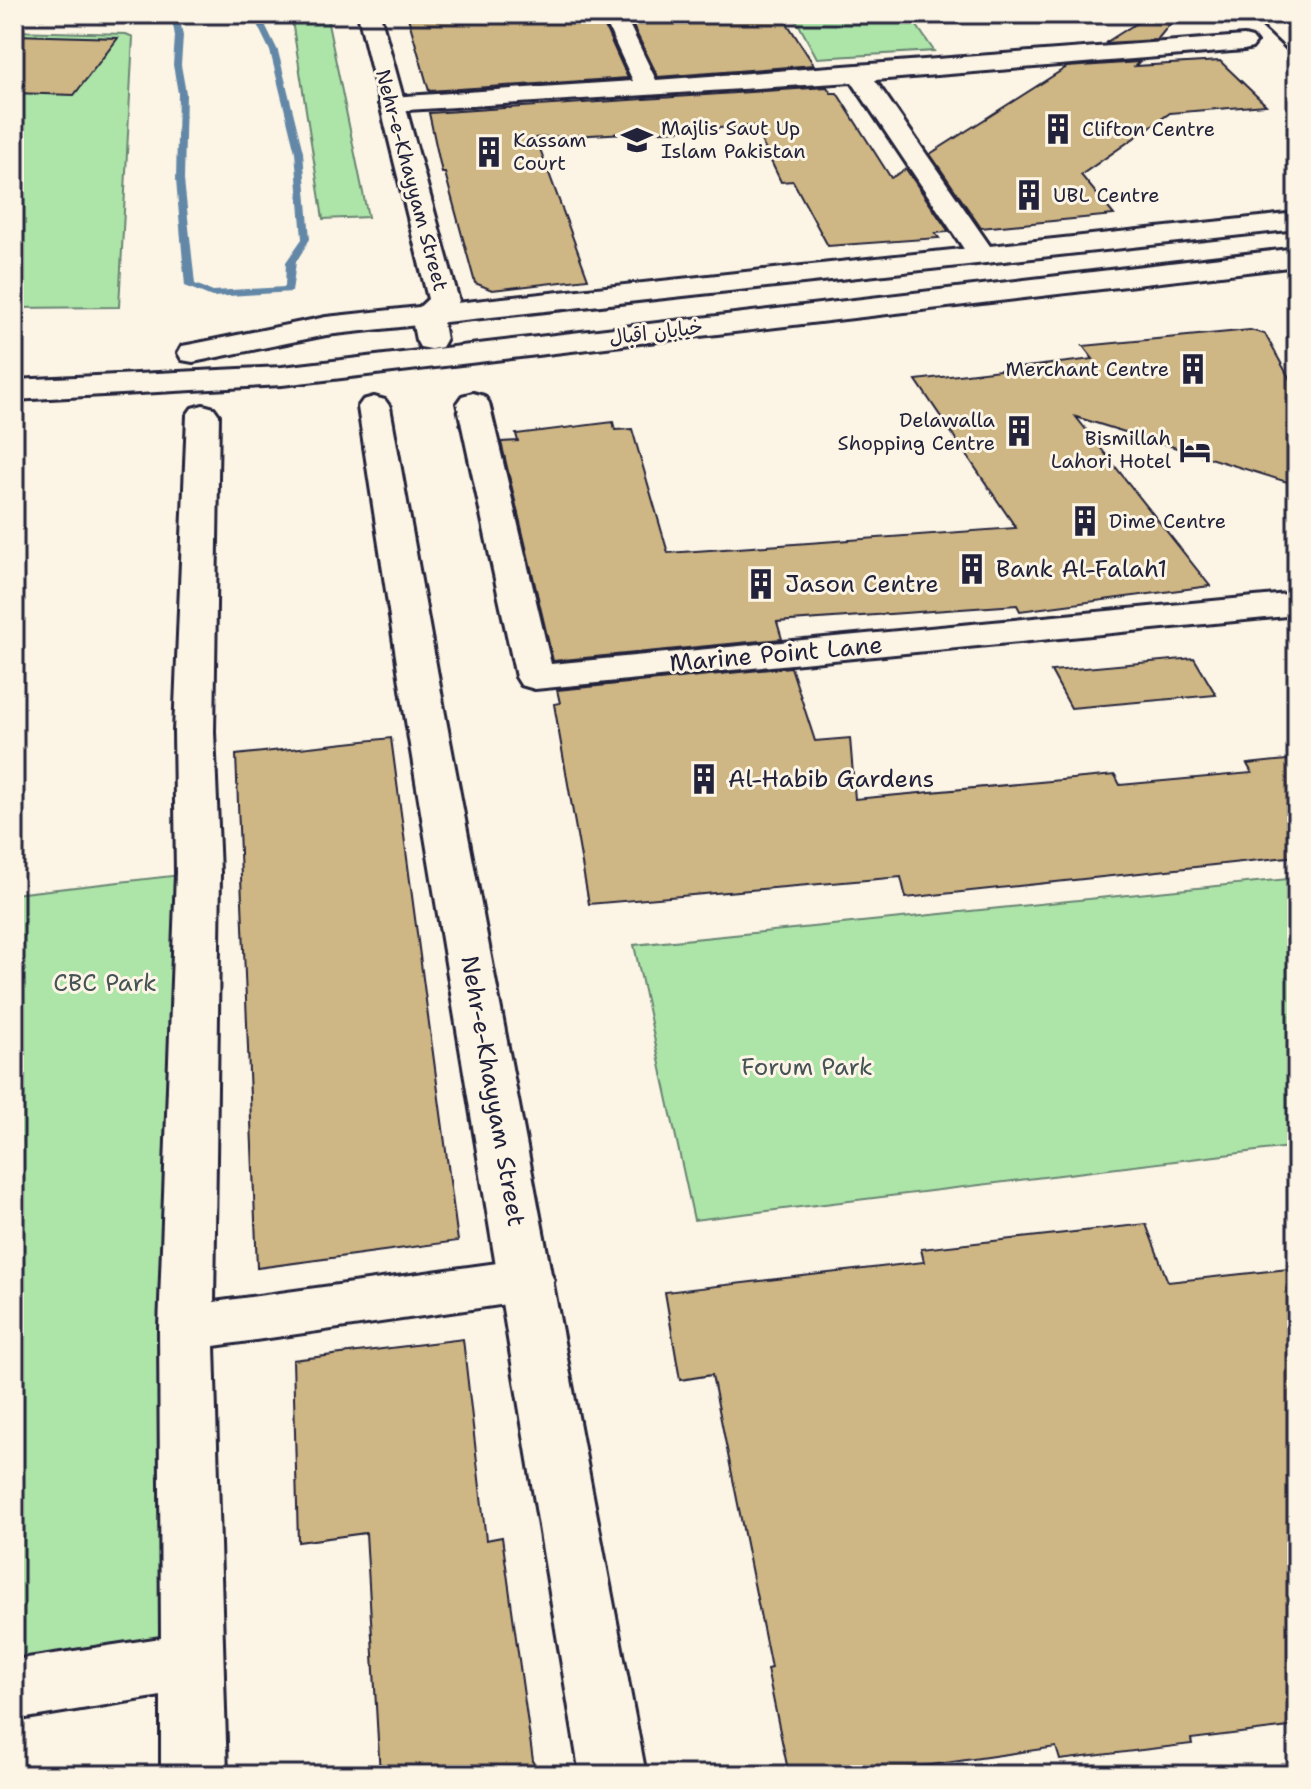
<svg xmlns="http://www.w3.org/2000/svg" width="1311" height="1789" font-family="'Shantell Sans','Playpen Sans Arabic',sans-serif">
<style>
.green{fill:#ade5a9;stroke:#688472;stroke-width:2}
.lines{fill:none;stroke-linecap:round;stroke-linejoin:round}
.stream{fill:#6387a6;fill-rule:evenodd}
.building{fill:#ceb685;stroke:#22223b;stroke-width:2}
.street-casing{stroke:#22223b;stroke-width:6}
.secondary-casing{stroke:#22223b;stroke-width:6}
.primary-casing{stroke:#22223b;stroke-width:6}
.street{fill:#fcf5e5;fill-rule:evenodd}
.secondary{fill:#fcf5e5;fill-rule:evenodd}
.primary{fill:#fcf5e5;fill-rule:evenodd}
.labels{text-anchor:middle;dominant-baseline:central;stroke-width:6;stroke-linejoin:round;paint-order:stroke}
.far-poi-label{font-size:20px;fill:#22223b;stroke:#fcf5e5;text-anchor:start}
.far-street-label{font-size:20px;fill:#22223b;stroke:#fcf5e5}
.poi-label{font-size:24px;fill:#22223b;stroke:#fcf5e5;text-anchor:start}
.street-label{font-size:24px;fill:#22223b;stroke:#fcf5e5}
.park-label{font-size:24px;fill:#455356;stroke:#fcf5e5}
</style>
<rect width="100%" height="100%" fill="#fcf5e5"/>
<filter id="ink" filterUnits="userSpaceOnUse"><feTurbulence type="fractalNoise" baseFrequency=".0125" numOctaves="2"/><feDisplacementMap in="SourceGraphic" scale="16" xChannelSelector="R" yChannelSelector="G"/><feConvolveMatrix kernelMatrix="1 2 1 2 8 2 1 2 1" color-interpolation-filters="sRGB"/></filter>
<g filter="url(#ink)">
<!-- green -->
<g class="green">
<path d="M14,14H151V20L14,17Z"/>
<path d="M291,14H326L368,217L323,219Z"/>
<path d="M793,14H909L934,51L817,58Z"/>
<path d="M14,31L126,34L133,37L119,307L14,308Z"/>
<path d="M198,873L193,1662L14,1690V894Z"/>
<path d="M1297,878V1146L694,1220L634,945Z"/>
</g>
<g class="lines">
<!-- stream -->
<path class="stream" d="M171,14H179L183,36L181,65L186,93L184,180L195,284L213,291L285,287L286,262L302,239L295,152L270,51L252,14H260L278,51L303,152L310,239L296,262L292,292L212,297L185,286L176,180L178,93L173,65L175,36Z"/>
</g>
<!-- building -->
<g class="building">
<path d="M407,14H599L628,78L429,91Z"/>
<path d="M627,14H770L773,20H785L814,65L658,77Z"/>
<path d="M1151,14H1178L1157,40L1105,43Z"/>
<path d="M14,35L118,38L74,95L14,93Z"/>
<path d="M1220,61L1266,105L1170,113L1081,175L1114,215L981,228L930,154L1067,67L1139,62L1135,66Z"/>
<path d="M827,87L831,93H837L891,178L906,169L949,232L935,233L939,238L828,246L793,181L781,182L754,126L536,138L588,279L492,290L475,283L445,173H442L429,113Z"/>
<path d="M1250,330L1265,334L1297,392V485L1076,417L1210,586L1020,611L1017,605L777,622L782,639L553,661L501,442L518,441L516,434L613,422L615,430L632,429L668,553L1016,528L916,380L1093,359L1083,346Z"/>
<path d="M1194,658L1216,695L1071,708L1051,671Z"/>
<path d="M791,667L815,741L850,738L855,799L1115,775L1120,785L1252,773L1247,764L1297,759V856L906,898L901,877L589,904L554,704L560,703L557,690Z"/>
<path d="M391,738L458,1241L257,1268L236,755Z"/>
<path d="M1146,1224L1168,1282L1297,1268V1726L1191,1739L1192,1744L1060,1760L1056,1747L862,1775H789L767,1669L771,1668L712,1375L680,1380L665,1292L924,1262L921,1249Z"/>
<path d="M463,1339L486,1540L502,1537L535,1775H380L366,1533L298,1542L293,1360Z"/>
</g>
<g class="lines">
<defs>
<g id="street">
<path d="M602,14H624L656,80L1244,36L1252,38L1256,43L1252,48L1244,50L875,80L990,246L986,252L976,255L966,252L852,82L391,111L382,109L379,104L382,99L391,97L633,81Z"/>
<path d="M473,393L484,396L489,403L551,664L1297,593V615L535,689L521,685L516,677L457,403L462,396Z"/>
<path d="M203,405L214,408L219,415L214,732L220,873L214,1302L527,1259L546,1265L554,1280L546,1295L527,1301L214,1346L227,1775H161V1696L14,1720V1660L161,1638L159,1328L176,873L174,732L187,415L192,408Z"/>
</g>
<g id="secondary">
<path d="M358,14H380L459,301L442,317L446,340L442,347L431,349L420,347L416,340L411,315L428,299Z"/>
<path d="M374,397L385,400L390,407L444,709L646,1775H580L404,709L358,407L363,400Z"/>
</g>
<g id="primary">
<path d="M1251,14H1276L1297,33V52L1289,50Z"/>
<path d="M1297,213V229L326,335L193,362L182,360L178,353L182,346L193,344L326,317Z"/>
<path d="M1297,248V266L282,385L14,400V380L282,367Z"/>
</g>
</defs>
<!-- street casing -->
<use href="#street" class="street-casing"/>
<!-- secondary casing -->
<use href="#secondary" class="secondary-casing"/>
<!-- primary casing -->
<use href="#primary" class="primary-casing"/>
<!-- street -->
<use href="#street" class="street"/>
<!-- secondary -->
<use href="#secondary" class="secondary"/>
<!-- primary -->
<use href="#primary" class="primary"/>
</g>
</g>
<!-- icons -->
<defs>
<symbol id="building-bare" viewBox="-9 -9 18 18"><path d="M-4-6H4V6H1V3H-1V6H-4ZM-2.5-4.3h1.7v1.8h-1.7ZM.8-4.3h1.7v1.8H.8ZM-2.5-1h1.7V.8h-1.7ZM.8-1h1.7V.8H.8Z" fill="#22223b" stroke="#fcf5e5" stroke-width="2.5" paint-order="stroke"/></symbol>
<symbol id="school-bare" viewBox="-9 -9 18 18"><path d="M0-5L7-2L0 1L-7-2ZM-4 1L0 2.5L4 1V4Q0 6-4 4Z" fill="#22223b" stroke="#fcf5e5" stroke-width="2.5" paint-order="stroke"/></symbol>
<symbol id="hotel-bare" viewBox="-9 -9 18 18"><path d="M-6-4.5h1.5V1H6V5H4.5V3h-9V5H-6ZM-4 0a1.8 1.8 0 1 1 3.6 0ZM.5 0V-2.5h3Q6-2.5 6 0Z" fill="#22223b" stroke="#fcf5e5" stroke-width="2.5" paint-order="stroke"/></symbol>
</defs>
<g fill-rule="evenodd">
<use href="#building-bare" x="1036" y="107" width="44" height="44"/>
<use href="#school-bare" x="615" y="118" width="44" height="44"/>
<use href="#building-bare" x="467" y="130" width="44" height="44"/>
<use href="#building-bare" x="1007" y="173" width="44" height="44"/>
<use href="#building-bare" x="1171" y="347" width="44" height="44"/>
<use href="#building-bare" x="997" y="409" width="44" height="44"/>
<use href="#hotel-bare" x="1173" y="428" width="44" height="44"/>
<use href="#building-bare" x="1063" y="499" width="44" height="44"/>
<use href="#building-bare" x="950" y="547" width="44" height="44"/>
<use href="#building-bare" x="739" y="562" width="44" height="44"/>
<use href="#building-bare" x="682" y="757" width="44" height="44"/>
</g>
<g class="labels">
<!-- far-poi labels -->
<g class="far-poi-label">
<text x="661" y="128">Majlis Saut Up<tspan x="661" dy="23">Islam Pakistan</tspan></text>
<text x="1082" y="129">Clifton Centre</text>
<text x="513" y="140">Kassam<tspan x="513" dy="23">Court</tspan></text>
<text x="1053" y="195">UBL Centre</text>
<text x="1169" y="369" text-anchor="end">Merchant Centre</text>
<text x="995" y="420" text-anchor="end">Delawalla<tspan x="995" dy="23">Shopping Centre</tspan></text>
<text x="1171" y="438" text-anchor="end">Bismillah<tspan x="1171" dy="23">Lahori Hotel</tspan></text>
<text x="1109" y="521">Dime Centre</text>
</g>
<!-- far-street labels -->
<g class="far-street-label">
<text transform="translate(412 180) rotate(75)">Nehr-e-Khayyam Street</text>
<text transform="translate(656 332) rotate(-7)">خیابان اقبال</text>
</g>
<!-- poi labels -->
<g class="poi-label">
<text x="996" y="569">Bank Al-Falah1</text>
<text x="785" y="584">Jason Centre</text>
<text x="728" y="779">Al-Habib Gardens</text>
</g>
<!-- street labels -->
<g class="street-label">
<text transform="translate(776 654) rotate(-5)">Marine Point Lane</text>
<text transform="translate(493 1091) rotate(80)">Nehr-e-Khayyam Street</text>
</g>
<!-- park labels -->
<g class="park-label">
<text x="105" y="983">CBC Park</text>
<text x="807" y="1067">Forum Park</text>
</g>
</g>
<!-- margin -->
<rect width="1311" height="1789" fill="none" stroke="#fcf5e5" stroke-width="48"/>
<rect x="24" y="24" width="1263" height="1741" fill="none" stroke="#22223b" stroke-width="3" filter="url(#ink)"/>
</svg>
